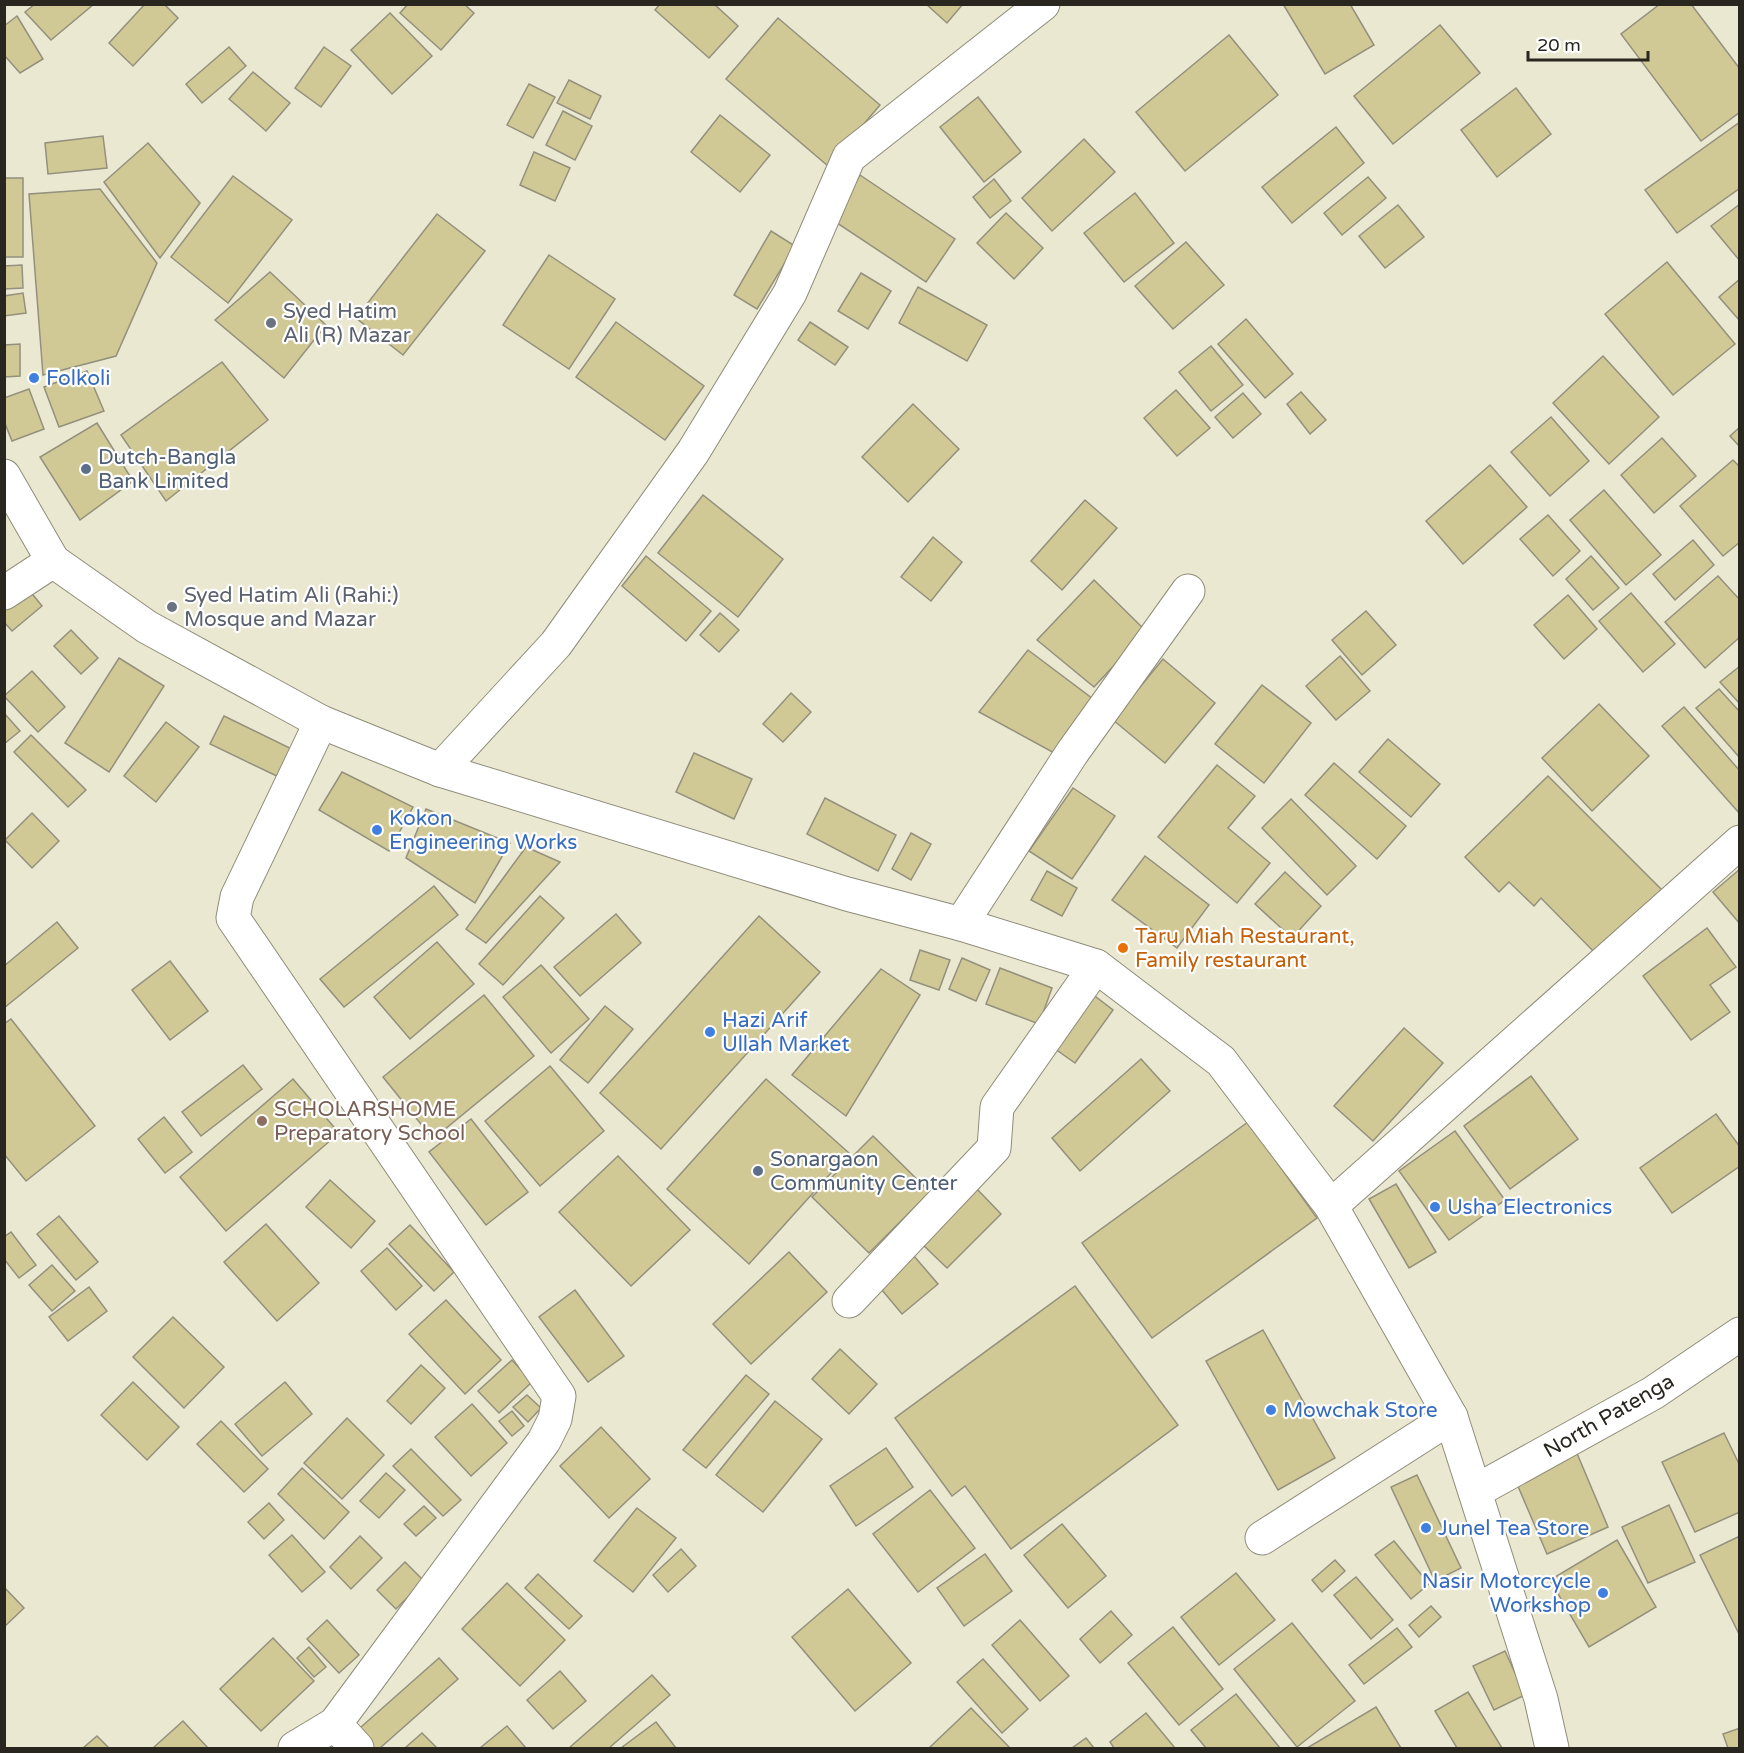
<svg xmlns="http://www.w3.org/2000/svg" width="1744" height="1753" font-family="'Varela Round',sans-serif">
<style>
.building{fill:#d1c995;stroke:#93907d;stroke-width:1.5}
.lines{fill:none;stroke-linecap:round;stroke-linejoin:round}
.minor-casing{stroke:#8f8c79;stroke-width:35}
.highway-casing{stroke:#8f8c79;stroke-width:35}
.minor{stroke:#fff;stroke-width:33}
.highway{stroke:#fff;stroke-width:33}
.worship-dot{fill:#6b7280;stroke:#fff;stroke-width:2}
.shop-dot{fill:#3f7fe0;stroke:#fff;stroke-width:2}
.service-dot{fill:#5c6f8a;stroke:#fff;stroke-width:2}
.food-dot{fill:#e8710a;stroke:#fff;stroke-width:2}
.education-dot{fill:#8d6e63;stroke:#fff;stroke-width:2}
.labels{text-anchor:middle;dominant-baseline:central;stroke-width:4.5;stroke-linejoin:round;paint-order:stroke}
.worship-label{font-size:21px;fill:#5b616d;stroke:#fff;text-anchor:start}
.shop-label{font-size:21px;fill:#366cbe;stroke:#fff;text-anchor:start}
.service-label{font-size:21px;fill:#4e5e75;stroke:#fff;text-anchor:start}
.food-label{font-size:21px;fill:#c56008;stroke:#fff;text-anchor:start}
.education-label{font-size:21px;fill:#785e54;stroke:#fff;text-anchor:start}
.street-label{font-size:21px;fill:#28261e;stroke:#fff}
</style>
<rect width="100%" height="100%" fill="#ebe8d2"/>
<!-- building -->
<g class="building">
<path d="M35,4H94L51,40L25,12Z"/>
<path d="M145,4H164L178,18L133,66L109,43Z"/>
<path d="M408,4H464L474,13L441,50L400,13Z"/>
<path d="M660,4H714L738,26L709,58L655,10Z"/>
<path d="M926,4H963L947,23Z"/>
<path d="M1283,4H1350L1374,45L1325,74Z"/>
<path d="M1660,4H1691L1740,69V112L1701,141L1621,34Z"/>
<path d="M390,13L432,56L392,94L351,50Z"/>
<path d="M17,16L43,59L20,73L4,55V26Z"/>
<path d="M778,18L880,105L828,166L726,79Z"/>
<path d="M1440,25L1480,73L1393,144L1354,96Z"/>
<path d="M1229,35L1278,95L1185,171L1136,112Z"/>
<path d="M229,47L246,66L202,103L186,84Z"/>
<path d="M324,47L351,66L321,107L295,88Z"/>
<path d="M253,72L290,103L266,131L229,99Z"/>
<path d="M569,80L601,96L590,119L557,103Z"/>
<path d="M529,84L555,97L533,138L507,125Z"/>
<path d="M1516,88L1551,134L1497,177L1461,130Z"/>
<path d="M978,97L1021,152L984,182L940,127Z"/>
<path d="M563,111L592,126L575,160L546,145Z"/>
<path d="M720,115L770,155L740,192L691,152Z"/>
<path d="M1740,122V188L1677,233L1645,190Z"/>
<path d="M1336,127L1364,163L1292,223L1262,187Z"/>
<path d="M103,136L107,168L48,174L45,143Z"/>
<path d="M1084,139L1115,172L1052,231L1022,198Z"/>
<path d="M148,143L200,203L160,258L104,182Z"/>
<path d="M534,152L570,168L555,201L520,185Z"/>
<path d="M860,175L955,239L926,282L831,219Z"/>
<path d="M233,176L292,220L228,303L171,257Z"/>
<path d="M1368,177L1386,198L1342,235L1324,213Z"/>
<rect x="4" y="178" width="19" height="79"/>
<path d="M994,179L1011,201L990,218L973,197Z"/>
<path d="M100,189L157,263L116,356L43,375L29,194Z"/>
<path d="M1135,193L1174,243L1124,282L1084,233Z"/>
<path d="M1740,204V261L1711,226Z"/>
<path d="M1398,205L1424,237L1385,268L1359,236Z"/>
<path d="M1006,213L1043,248L1014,279L977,243Z"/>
<path d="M437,214L485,251L403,355L356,318Z"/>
<path d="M771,231L795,246L757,309L734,295Z"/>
<path d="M1186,242L1224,285L1173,329L1135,286Z"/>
<path d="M549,255L615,299L569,369L503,325Z"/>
<path d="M1667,262L1735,344L1673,395L1605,314Z"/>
<path d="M22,265L23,288L4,289V266Z"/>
<path d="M270,272L326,325L284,378L215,320Z"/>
<path d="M861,273L891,291L868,329L838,311Z"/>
<path d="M1740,279V321L1719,297Z"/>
<path d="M918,287L987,325L967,361L899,323Z"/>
<path d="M23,293L26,313L4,316V296Z"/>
<path d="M1246,319L1293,374L1265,398L1218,344Z"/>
<path d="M616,322L704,386L665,440L576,377Z"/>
<path d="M810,322L848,347L835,365L798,340Z"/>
<path d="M20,344V376L4,377V345Z"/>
<path d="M1211,346L1243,385L1211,411L1179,372Z"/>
<path d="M1603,356L1659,417L1609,464L1553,403Z"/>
<path d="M222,362L268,420L166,501L121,435Z"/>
<path d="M87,371L104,411L59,427L44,387Z"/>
<path d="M29,389L44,429L12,441L4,421V398Z"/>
<path d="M1176,390L1210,428L1177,456L1144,418Z"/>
<path d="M1301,392L1326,420L1310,434L1287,404Z"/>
<path d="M1243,393L1261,414L1233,438L1215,417Z"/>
<path d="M913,404L959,449L908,502L862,457Z"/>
<path d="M1551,417L1589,461L1550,496L1511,452Z"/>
<path d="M97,423L133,481L80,520L40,457Z"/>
<path d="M1740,427V447L1730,436Z"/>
<path d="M1662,438L1696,476L1654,513L1621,475Z"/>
<path d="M1733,460L1740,467V542L1723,556L1680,506Z"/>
<path d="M1490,465L1527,507L1463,564L1426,521Z"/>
<path d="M1604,490L1661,555L1626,585L1570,520Z"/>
<path d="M703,495L783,559L738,617L658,553Z"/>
<path d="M1085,500L1117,528L1062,590L1031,561Z"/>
<path d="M1548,515L1580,551L1553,576L1520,539Z"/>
<path d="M933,537L962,562L931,601L901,577Z"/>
<path d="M1693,540L1714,565L1675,600L1653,574Z"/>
<path d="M646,556L711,611L686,641L622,586Z"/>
<path d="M1591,556L1619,588L1593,610L1566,579Z"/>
<path d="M1718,576L1740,600V637L1705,668L1665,622Z"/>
<path d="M1094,580L1146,631L1094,687L1037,640Z"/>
<path d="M29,590L42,606L12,631L4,622V611Z"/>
<path d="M1631,593L1675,644L1643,672L1599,621Z"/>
<path d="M1568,595L1597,629L1564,659L1534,625Z"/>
<path d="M1366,611L1396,645L1362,675L1332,640Z"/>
<path d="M720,613L739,630L719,652L700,635Z"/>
<path d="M71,630L98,658L81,674L54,646Z"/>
<path d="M1028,650L1097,702L1058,755L979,712Z"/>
<path d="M1340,656L1370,691L1336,720L1306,686Z"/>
<path d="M119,658L164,686L109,772L65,743Z"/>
<path d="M1163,659L1215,703L1165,763L1113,720Z"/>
<path d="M1740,666V704L1720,682Z"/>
<path d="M32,671L65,707L38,732L4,696Z"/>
<path d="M1262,685L1311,723L1264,783L1215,744Z"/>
<path d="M1719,689L1740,712V758L1696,708Z"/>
<path d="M791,693L811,712L783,742L763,724Z"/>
<path d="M1599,704L1649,756L1592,811L1542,758Z"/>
<path d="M1684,707L1740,771V814L1662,726Z"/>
<path d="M4,713L20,731L4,744Z"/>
<path d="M224,716L298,752L285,780L210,744Z"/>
<path d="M166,722L199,747L156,802L124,776Z"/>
<path d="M31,735L86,790L68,807L14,752Z"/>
<path d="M1388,739L1440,784L1411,817L1359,772Z"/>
<path d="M694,753L752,779L734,819L676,792Z"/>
<path d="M1334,763L1406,826L1377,859L1305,795Z"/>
<path d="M1217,765L1255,796L1228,828L1270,863L1237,903L1158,837Z"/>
<path d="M342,772L413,807L389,851L319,810Z"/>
<path d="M1548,776L1666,894L1601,959L1541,898L1534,906L1509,882L1499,892L1465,857Z"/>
<path d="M1073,788L1115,816L1072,879L1029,851Z"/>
<path d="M825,798L896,835L878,871L807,834Z"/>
<path d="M1291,799L1356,866L1327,895L1262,828Z"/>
<path d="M426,809L510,843L475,903L406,858Z"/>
<path d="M32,813L59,841L32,868L5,840Z"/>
<path d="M911,833L931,844L911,880L892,869Z"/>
<path d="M526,847L560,862L486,943L466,929Z"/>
<path d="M1145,856L1209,905L1177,948L1112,900Z"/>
<path d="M1740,869V924L1713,892Z"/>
<path d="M1047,871L1077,888L1062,916L1031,900Z"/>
<path d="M1285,872L1321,906L1292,938L1255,904Z"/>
<path d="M434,886L458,915L344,1007L320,979Z"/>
<path d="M540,896L564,918L503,985L479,964Z"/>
<path d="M616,914L641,943L580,996L554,967Z"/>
<path d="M759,916L820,972L661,1149L600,1093Z"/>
<path d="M57,922L78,948L4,1008V966Z"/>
<path d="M1707,928L1736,967L1710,985L1730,1012L1691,1040L1643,976Z"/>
<path d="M437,942L474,984L410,1039L374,997Z"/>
<path d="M920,950L950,960L939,990L910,980Z"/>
<path d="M962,958L990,970L976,1001L949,989Z"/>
<path d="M170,961L208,1011L170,1040L132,990Z"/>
<path d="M541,965L589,1019L551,1053L503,997Z"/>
<path d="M1000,968L1052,988L1039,1024L986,1004Z"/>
<path d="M881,969L920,995L846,1116L792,1075Z"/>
<path d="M1083,987L1113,1010L1075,1063L1044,1041Z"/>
<path d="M484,995L534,1056L433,1139L383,1077Z"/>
<path d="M605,1006L633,1029L588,1083L560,1060Z"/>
<path d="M11,1019L95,1126L26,1181L4,1154V1024Z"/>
<path d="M1404,1028L1443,1063L1373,1141L1334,1106Z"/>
<path d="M1141,1059L1170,1091L1080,1171L1052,1138Z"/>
<path d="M243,1065L262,1089L201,1136L182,1112Z"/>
<path d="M550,1066L604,1131L540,1186L485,1121Z"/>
<path d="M1531,1076L1578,1139L1510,1189L1464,1126Z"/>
<path d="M293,1079L339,1133L226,1231L180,1177Z"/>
<path d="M766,1079L849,1153L749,1264L667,1189Z"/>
<path d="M1716,1114L1740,1147V1166L1672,1213L1640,1168Z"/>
<path d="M164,1117L192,1152L165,1173L138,1139Z"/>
<path d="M471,1119L528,1192L486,1225L429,1152Z"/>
<path d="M1248,1122L1317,1218L1152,1338L1082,1243Z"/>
<path d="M1455,1131L1505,1200L1449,1240L1399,1171Z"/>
<path d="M873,1136L930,1192L869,1253L812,1197Z"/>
<path d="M618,1156L690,1230L631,1286L559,1212Z"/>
<path d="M330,1180L375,1221L351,1248L306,1207Z"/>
<path d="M1396,1184L1436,1252L1409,1268L1369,1199Z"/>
<path d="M977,1189L1001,1214L947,1268L922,1244Z"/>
<path d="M59,1216L98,1262L76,1280L37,1234Z"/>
<path d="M266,1224L319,1283L277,1321L224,1262Z"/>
<path d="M410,1225L454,1272L434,1291L389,1244Z"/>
<path d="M11,1232L36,1265L19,1278L4,1259V1237Z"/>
<path d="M387,1248L422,1286L396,1310L361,1271Z"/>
<path d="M908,1249L938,1284L902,1314L872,1278Z"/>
<path d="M789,1252L827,1292L751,1364L713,1324Z"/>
<path d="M52,1265L75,1291L52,1311L29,1285Z"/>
<path d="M1075,1286L1178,1425L1011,1549L965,1486L952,1496L895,1418Z"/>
<path d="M89,1287L107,1311L68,1341L49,1317Z"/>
<path d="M575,1290L624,1356L588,1382L539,1317Z"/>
<path d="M446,1300L501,1360L465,1394L409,1334Z"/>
<path d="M173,1317L224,1367L184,1408L133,1357Z"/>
<path d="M1263,1330L1335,1458L1278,1490L1206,1361Z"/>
<path d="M840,1349L877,1384L849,1414L812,1379Z"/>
<path d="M512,1360L532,1382L499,1413L478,1391Z"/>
<path d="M421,1365L445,1388L411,1424L387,1401Z"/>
<path d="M746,1375L769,1394L706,1468L683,1450Z"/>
<path d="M133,1382L179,1427L147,1460L101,1415Z"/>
<path d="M285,1382L312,1414L262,1456L235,1424Z"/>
<path d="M527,1395L541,1408L528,1422L513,1407Z"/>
<path d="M775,1401L822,1439L763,1512L716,1475Z"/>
<path d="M472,1404L507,1443L471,1476L435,1437Z"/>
<path d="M512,1411L524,1426L512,1436L499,1421Z"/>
<path d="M347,1418L384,1455L342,1499L304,1463Z"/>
<path d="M221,1421L268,1469L244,1492L197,1444Z"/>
<path d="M601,1427L650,1479L609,1518L560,1466Z"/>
<path d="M1724,1433L1740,1466V1512L1695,1532L1662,1462Z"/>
<path d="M886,1448L913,1487L856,1526L830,1486Z"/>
<path d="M411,1449L461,1500L443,1516L393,1466Z"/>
<path d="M1576,1451L1608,1527L1547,1554L1514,1477Z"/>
<path d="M302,1468L349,1512L324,1539L278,1494Z"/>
<path d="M386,1473L405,1490L379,1518L360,1501Z"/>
<path d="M1417,1475L1461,1568L1435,1581L1391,1487Z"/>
<path d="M930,1490L975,1548L918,1592L873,1534Z"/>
<path d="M269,1503L284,1520L264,1539L248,1522Z"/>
<path d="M1669,1505L1695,1562L1648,1583L1622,1527Z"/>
<path d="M424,1506L436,1518L416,1536L404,1524Z"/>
<path d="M637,1508L676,1538L633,1592L594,1561Z"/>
<path d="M1062,1524L1106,1576L1068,1608L1024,1555Z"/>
<path d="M292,1535L325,1572L302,1592L269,1555Z"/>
<path d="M360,1536L382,1558L351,1589L330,1567Z"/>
<path d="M1740,1536V1636L1700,1555Z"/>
<path d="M1617,1540L1656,1607L1589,1647L1550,1580Z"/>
<path d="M1394,1541L1429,1584L1411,1599L1375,1555Z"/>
<path d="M681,1549L696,1566L668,1592L653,1575Z"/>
<path d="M985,1554L1012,1591L964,1626L937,1588Z"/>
<path d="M1335,1560L1345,1571L1322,1592L1312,1580Z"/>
<path d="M405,1562L424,1581L396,1609L377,1590Z"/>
<path d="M1236,1573L1275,1620L1219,1665L1181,1617Z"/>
<path d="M538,1574L582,1616L569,1629L525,1588Z"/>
<path d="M1356,1577L1393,1620L1371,1639L1334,1595Z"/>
<path d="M507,1583L565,1640L520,1686L462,1629Z"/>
<path d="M4,1587L24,1608L4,1627Z"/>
<path d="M848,1589L911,1663L855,1711L792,1637Z"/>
<path d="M1431,1606L1441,1617L1419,1637L1409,1625Z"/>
<path d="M1111,1611L1132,1635L1100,1663L1080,1639Z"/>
<path d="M327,1620L359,1655L339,1673L307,1639Z"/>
<path d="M1020,1620L1069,1676L1040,1701L992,1645Z"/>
<path d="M1292,1623L1355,1701L1297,1747L1234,1669Z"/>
<path d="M1173,1627L1223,1689L1179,1725L1128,1663Z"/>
<path d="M1397,1628L1412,1647L1364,1684L1349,1665Z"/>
<path d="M273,1638L314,1681L261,1731L220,1689Z"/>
<path d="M309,1647L326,1667L314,1677L297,1658Z"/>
<path d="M1505,1651L1525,1695L1494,1710L1473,1666Z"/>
<path d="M439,1658L458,1679L380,1748H365L352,1735Z"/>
<path d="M983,1659L1028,1709L1002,1733L957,1682Z"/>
<path d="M560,1671L586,1701L553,1729L527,1700Z"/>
<path d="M652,1675L670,1695L609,1748H569Z"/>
<path d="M1468,1692L1502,1748H1457L1435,1711Z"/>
<path d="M1236,1694L1280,1748H1206L1191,1730Z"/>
<path d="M1376,1707L1401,1748H1307Z"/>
<path d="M971,1708L1010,1748H929Z"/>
<path d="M1146,1713L1175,1748H1114L1110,1742Z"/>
<path d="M183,1721L208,1748H153Z"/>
<path d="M656,1722L676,1748H621Z"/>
<path d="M507,1726L526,1748H480Z"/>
<path d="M1740,1728V1748H1728L1723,1734Z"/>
<path d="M422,1733L437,1748H405Z"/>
<path d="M97,1736L109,1748H83Z"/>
<path d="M1086,1738L1094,1748H1072Z"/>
</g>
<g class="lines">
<defs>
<g id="minor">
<path d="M4,593L53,561"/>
<path d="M321,722L237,897L233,918L559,1396L555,1419L544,1441L335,1724L357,1748"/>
<path d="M440,770L556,644L693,452L790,293L849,157L1043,4"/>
<path d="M961,924L1072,753L1188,591"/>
<path d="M1331,1206L1740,842"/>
<path d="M849,1301L994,1148L997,1107L1096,966"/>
<path d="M1476,1491L1653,1393L1740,1334"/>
<path d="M1262,1538L1451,1417"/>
<path d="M295,1748L335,1724"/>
</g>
<path id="highway" d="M4,476L53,561L147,627L321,722L440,770L847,894L961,924L1096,966L1221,1061L1331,1206L1451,1417L1541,1699L1552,1748"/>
</defs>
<!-- minor casing -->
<use href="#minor" class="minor-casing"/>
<!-- highway casing -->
<use href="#highway" class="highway-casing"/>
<!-- minor -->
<use href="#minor" class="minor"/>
<!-- highway -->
<use href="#highway" class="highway"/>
</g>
<!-- markers -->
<g class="worship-dot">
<circle cx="271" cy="323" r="6"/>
<circle cx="172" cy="607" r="6"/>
</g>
<g class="shop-dot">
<circle cx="34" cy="378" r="6"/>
<circle cx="377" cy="830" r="6"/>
<circle cx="710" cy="1032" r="6"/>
<circle cx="1435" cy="1207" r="6"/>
<circle cx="1271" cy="1410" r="6"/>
<circle cx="1426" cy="1528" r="6"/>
<circle cx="1603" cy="1593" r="6"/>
</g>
<g class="service-dot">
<circle cx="86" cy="469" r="6"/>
<circle cx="758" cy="1171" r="6"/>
</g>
<circle class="food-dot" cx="1123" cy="948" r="6"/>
<circle class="education-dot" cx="262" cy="1121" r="6"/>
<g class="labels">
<!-- worship labels -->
<g class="worship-label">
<text x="283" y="311">Syed Hatim<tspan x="283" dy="24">Ali (R) Mazar</tspan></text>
<text x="184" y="595">Syed Hatim Ali (Rahi:)<tspan x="184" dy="24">Mosque and Mazar</tspan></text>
</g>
<!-- shop labels -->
<g class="shop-label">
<text x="46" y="378">Folkoli</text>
<text x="389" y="818">Kokon<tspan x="389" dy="24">Engineering Works</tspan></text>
<text x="722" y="1020">Hazi Arif<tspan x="722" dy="24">Ullah Market</tspan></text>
<text x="1447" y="1207">Usha Electronics</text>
<text x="1283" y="1410">Mowchak Store</text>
<text x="1438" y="1528">Junel Tea Store</text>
<text x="1591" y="1581" text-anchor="end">Nasir Motorcycle<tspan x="1591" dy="24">Workshop</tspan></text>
</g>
<!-- service labels -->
<g class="service-label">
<text x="98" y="457">Dutch-Bangla<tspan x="98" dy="24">Bank Limited</tspan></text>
<text x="770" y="1159">Sonargaon<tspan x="770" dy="24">Community Center</tspan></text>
</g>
<!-- food labels -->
<g class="food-label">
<text x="1135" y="936">Taru Miah Restaurant,<tspan x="1135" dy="24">Family restaurant</tspan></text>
</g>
<!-- education labels -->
<g class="education-label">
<text x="274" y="1109">SCHOLARSHOME<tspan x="274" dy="24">Preparatory School</tspan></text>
</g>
<!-- street labels -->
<g class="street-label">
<text transform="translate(1609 1416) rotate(-30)">North Patenga</text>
</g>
</g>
<!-- border -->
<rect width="1744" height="1753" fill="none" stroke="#28261e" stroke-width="12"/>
<!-- scale -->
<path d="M1528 51v9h120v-9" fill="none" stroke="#28261e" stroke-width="3"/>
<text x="1537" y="51" font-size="18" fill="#28261e" stroke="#ffffff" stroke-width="4.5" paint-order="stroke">20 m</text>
</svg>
